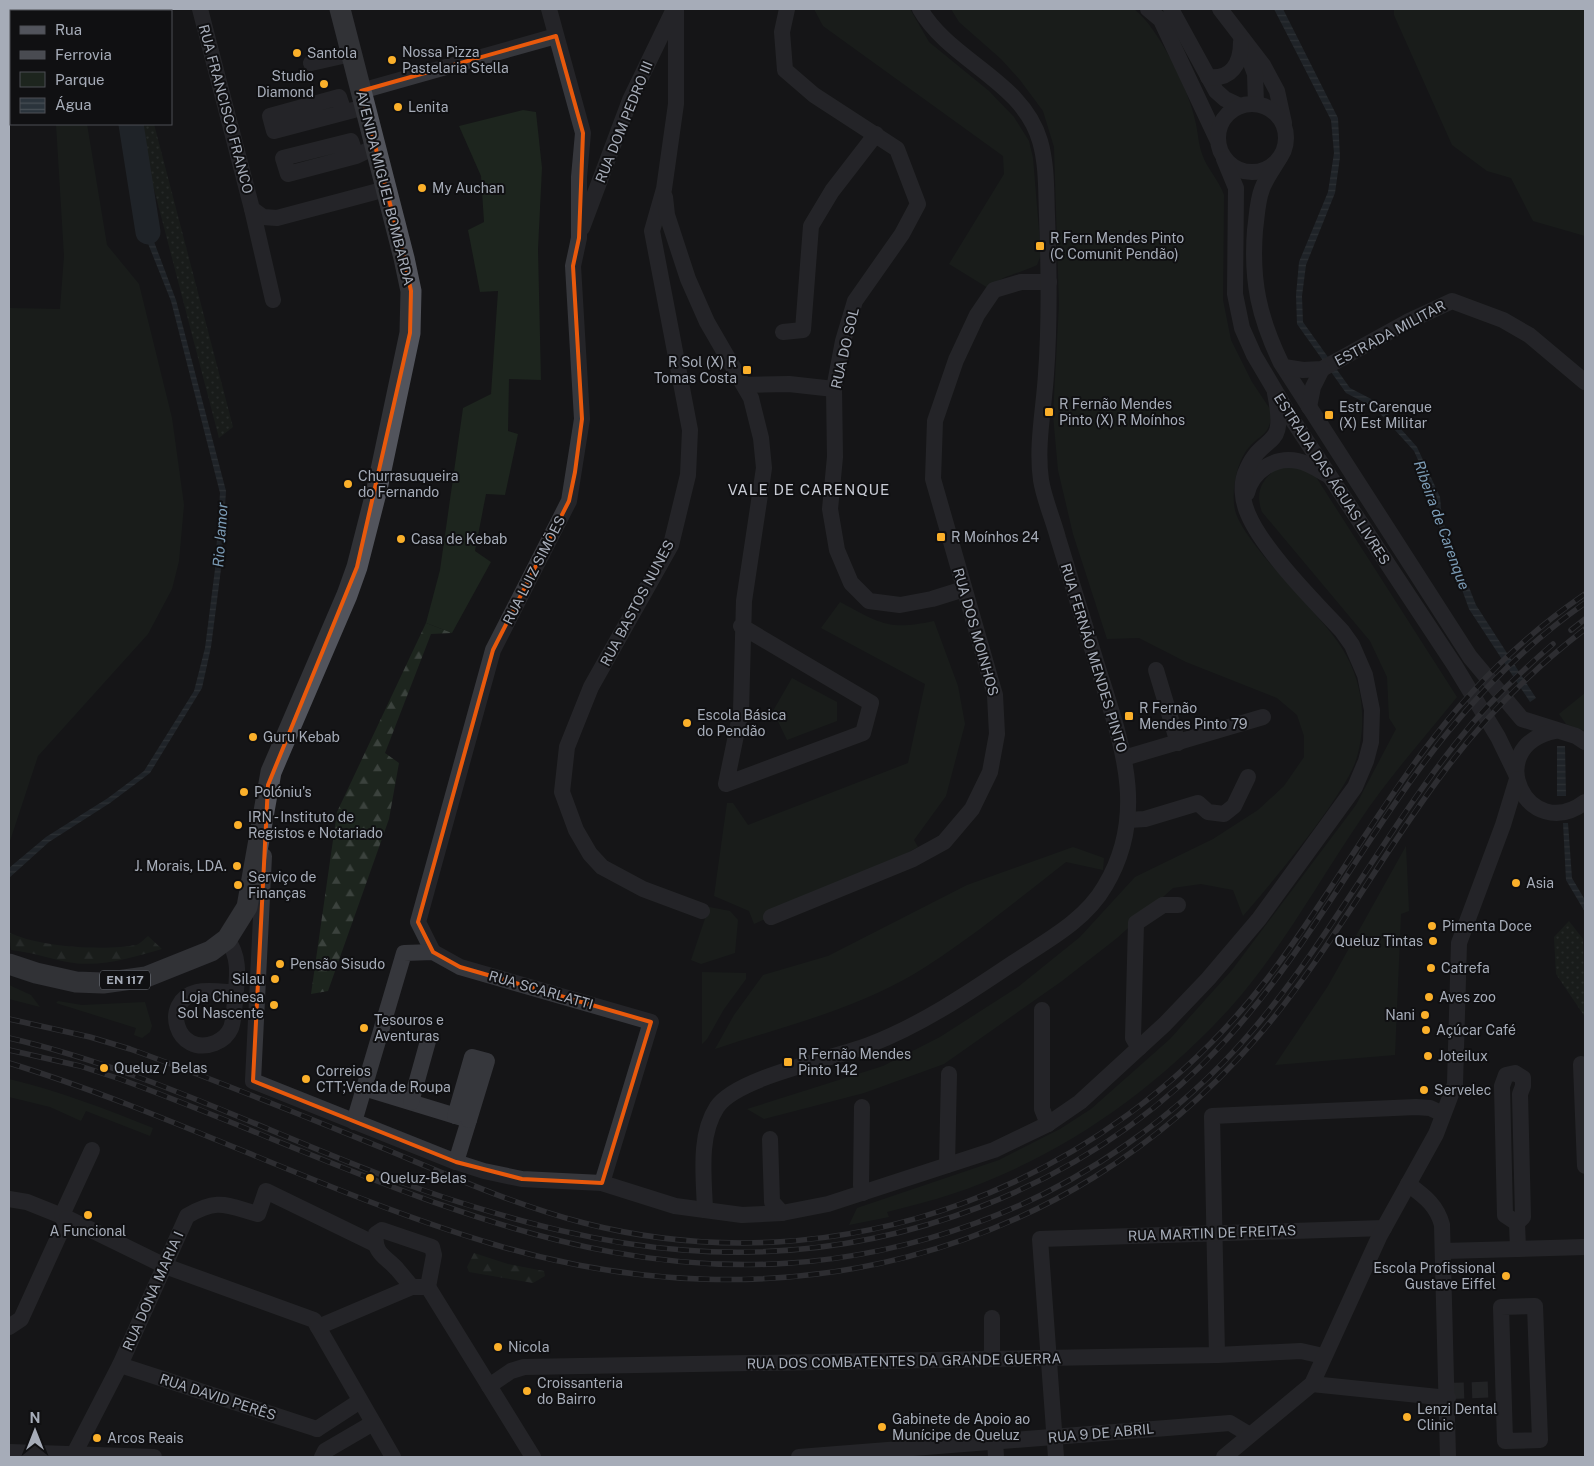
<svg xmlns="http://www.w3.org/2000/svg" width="1594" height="1466" font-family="'Public Sans',sans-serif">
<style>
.green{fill:#1d251e}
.forest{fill:url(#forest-firs)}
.garden{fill:url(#garden-dots)}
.water{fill:url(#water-rules)}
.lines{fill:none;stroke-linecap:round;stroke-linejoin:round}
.river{stroke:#2b343c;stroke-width:25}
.minor-tunnel{stroke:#323337;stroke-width:16;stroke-dasharray:16 8;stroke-linecap:butt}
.minor{stroke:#36373c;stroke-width:16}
.major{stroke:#52545c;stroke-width:21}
.rail-casing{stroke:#494b51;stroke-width:5.5}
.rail{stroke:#101012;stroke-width:4;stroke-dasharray:11;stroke-linecap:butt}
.marked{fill:none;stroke:#e8590c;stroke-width:4;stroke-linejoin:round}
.poi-dot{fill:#fbb02a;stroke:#101012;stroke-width:2}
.labels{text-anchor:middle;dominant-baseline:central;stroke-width:4;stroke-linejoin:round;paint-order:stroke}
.shield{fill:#101012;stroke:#797d86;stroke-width:1}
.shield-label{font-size:12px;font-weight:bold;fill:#a6acb8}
.poi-label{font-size:14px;fill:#a6acb8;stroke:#101012;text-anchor:start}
.street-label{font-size:14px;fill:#a6acb8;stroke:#101012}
.neighbourhood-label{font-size:15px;letter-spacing:1px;fill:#c8cbd4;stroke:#101012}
.water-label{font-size:15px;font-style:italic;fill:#7b9bb5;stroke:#101012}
</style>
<defs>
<pattern id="forest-firs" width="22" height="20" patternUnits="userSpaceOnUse" patternTransform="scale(1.25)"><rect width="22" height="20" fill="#1d251e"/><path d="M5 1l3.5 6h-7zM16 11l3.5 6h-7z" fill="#3b423d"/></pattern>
<pattern id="garden-dots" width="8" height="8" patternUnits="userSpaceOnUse" patternTransform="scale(1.25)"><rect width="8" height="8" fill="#1d251e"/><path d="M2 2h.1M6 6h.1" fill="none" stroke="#3b423d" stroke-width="1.8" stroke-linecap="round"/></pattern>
<pattern id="water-rules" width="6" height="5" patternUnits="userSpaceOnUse" patternTransform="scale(1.25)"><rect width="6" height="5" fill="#2b343c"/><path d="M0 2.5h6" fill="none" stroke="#474f56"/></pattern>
</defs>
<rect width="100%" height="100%" fill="#151517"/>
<!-- green -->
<g class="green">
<path d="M814,9H910L929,42L989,91L1014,117L1029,141L1033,158L1041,255L1037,265C1019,274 1004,274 988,288L949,264L1004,174L1003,156L823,26Z"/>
<path d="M951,9H1134C1158,27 1189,90 1195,120C1198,131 1198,143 1202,154C1207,169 1219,180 1224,195L1223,300L1231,340L1252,382L1272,412C1269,439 1260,432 1246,451C1236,465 1231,493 1235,510C1240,533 1283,578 1300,597C1316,616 1335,634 1347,657C1364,688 1367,729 1355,763C1348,780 1338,794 1328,809C1302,846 1273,881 1243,916L1233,890L1201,884L1173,888L1117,938L1062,981L944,1064L864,1093L764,1119L747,1109L883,1066L940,1037L1018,987L1080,937L1135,877L1213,839L1258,810L1284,786L1304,757V736L1297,715L1277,698L1186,662L1139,638L1107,639L1073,534L1058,470L1053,415L1059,305L1054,147L1043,111L1020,80L1001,59L959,22Z"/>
<path d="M1394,9H1585V236L1533,221L1511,178L1487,171L1452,145L1394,15Z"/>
<path d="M523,110L536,112L542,168L538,249L541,380L509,379L508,431L518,434L505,495L486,494L475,551L491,562L452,633L426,623L440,570L463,408L491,394L498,291L480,292L468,230L484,222L481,176L459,126Z"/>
<path d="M56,124H87L107,245L139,284L172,418L184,505L179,561L172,589L148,634L38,756L9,844V308L60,309L64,256Z"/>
<path d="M1277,468H1300L1316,477L1457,697C1424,738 1388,778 1359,822C1317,884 1280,952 1230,1008C1154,1091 1060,1158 952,1194C931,1201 909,1206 887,1212L889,1217L849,1225L857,1208L999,1160L1060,1129L1091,1109L1126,1078L1170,1039L1232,970L1356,805L1396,729L1389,718L1387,677L1370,641L1262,512C1255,492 1261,481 1277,468Z"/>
<path d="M840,602C880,623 888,631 934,621L958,686L965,724L946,796L914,840L918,847L885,865L754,924L749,911L714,896L727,803H733L748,825L908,763L925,684L821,628Z"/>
<path d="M792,678L837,702V721L787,740L773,711Z"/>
<path d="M1585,693V731L1566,724L1559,714Z"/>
<path d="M1406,846L1409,911L1401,914L1395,1055L1275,1065L1328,986Z"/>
<path d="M1073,847L1104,858L1103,870L1066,862C1016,901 968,941 914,974C853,1010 782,1027 715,1049L734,1015L763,975L828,956L967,885Z"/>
<path d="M709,907L730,911L738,920L735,953L701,964L691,960Z"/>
<path d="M702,972L746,973V979L724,1009L707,1039L702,1044Z"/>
<path d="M9,985L31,995L40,1007L9,999Z"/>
<path d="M58,1001L82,1005L145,1002L152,1026L150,1032L142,1038L134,1035L136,1028L56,1003Z"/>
<path d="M9,1079C59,1091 106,1109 153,1128L150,1136L86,1111L81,1121L50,1107L9,1097Z"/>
</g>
<!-- forest -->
<g class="forest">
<path d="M426,623L452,633L431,634L385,753L399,763L389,819L328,991L311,994L337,812Z"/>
<path d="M9,932C35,947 105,951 136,945C140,944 144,939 148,936L162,949C130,958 101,968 67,962C48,958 30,952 11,950Z"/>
<path d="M474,1253L508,1264L544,1271L545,1276L533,1283L469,1272L467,1267Z"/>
</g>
<!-- garden -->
<g class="garden">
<path d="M137,124H154L233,427L219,438Z"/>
<path d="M1569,921L1583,939L1585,1017L1556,974L1554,937Z"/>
</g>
<!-- water -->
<g class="water">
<path d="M1274,9H1283L1338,118L1340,157L1335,193L1306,265L1302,296L1303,322L1350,388L1377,402L1417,447L1440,497L1442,519L1476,605L1536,698L1530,702L1469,609L1437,520L1435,498L1414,451L1375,408L1346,393L1297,324L1296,295L1299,262L1328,192L1334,153L1331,120Z"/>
<path d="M126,124H132L149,191L147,213L150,231L176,300L226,491L221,569L211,647L202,688L150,773L110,803L49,842L9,878V868L46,837L108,798L144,771L194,691L205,648L215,569L220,493L171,301L143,231L141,212L143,194Z"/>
<path d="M1557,746H1565L1566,796H1557Z"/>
<path d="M1563,823H1568L1572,878L1585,900V912L1566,880Z"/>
</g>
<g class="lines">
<!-- river -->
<path class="river" d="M131,124L148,232"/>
<!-- minor-tunnel -->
<path class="minor-tunnel" d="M1448,1391L1504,1389"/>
<!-- minor -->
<g class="minor">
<path d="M200,9L252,209L263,217L277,218L386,189"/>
<path d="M676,9V104L664,189L652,231L690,430L688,475L671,545L591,687L567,747L562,792L576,830L590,854L602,867L643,889L702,911"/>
<path d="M787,9L782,32L785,70L814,95L897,149L918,204L902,234L855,301L843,341L834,389L835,457L830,509L837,550L851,583L869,601L900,605L932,599L964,589"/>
<path d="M1148,9L1161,20L1217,139"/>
<path d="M1171,9L1216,91L1225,99L1240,106"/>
<path d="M1220,9L1263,65L1277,91L1284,123"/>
<path d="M1246,50L1255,74L1256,104"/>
<path d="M311,63L351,54"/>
<path d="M1208,77C1231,80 1241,64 1241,42"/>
<path d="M361,91L556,36"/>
<circle cx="1252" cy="138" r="34"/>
<path d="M344,112L339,97L270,116L274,131L365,107"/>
<path d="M356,156L351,141L283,158L288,174L356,156L375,147"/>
<path d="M1224,159L1236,188L1235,294L1242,328L1254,355L1290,416L1455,666L1498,737L1516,774"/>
<path d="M1279,159C1273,169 1266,178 1262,189C1257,202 1257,216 1255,230C1251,281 1259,317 1281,363L1470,657L1522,719L1576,736L1585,742"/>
<path d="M665,197L667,215L688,279L707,322L751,398L761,438L764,468L744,601L741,711L726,784L863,733L871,703L741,626"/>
<path d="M252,209L273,300"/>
<path d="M582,228L630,100L674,9"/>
<path d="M783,332L803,330L811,226L832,191L876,134"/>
<path d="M1284,367L1303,370L1322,369L1409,321L1452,301L1503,320L1529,335L1585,382"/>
<path d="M744,385L789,384L834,389"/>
<path d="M1309,407L1313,387L1322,369"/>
<path d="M1247,493C1252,471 1275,456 1298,461C1308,463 1317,469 1326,474"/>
<path d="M1156,670L1178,743"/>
<path d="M1555,731C1480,747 1528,845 1585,802"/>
<path d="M1124,758L1263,717"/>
<path d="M1128,820L1145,819L1198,803L1208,812L1224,814L1234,806L1248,777"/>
<path d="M264,856L253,1081L456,1162L484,1171L522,1179L602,1183L675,1206L742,1215L782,1213L828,1204L994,1150L1048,1124L1080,1102L1165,1024L1208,979L1259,919L1355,787L1366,761L1371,742L1372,710L1365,675L1352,645L1342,631C1314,601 1263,550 1248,514C1242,500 1240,483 1247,469C1265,430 1287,453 1275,393"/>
<path d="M771,917L913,859L944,842L972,809L990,772L997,734L995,695L933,479L935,421L956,360L977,315L994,290L1021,282H1049"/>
<path d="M227,939C241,958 237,978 235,1001C234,1009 234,1020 231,1028C228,1035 222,1040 215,1043C176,1058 160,1001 197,992C209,989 223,992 236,993"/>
<path d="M433,952L418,922L493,650L569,501L582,419L573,266L579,238V177L583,133L549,9"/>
<path d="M1042,1010V1109L1048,1124"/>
<path d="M1139,1048L1133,1038L1136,923L1163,905H1178"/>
<path d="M1581,1064L1585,1166"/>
<path d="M364,1088L469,1120L456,1162"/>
<path d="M411,1102L428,1041"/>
<path d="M862,1107L861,1185L863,1193"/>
<path d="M455,1116L472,1057L487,1061L469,1120"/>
<path d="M354,1122L404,953L433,952L460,967L651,1022L602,1183"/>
<path d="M770,1139L772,1202L782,1213"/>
<path d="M947,1165L949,1074"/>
<path d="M1408,1184C1424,1196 1437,1205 1442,1225L1448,1457"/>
<path d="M9,1199L27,1202L67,1218L21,1319L9,1327"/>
<path d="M705,1210C704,1177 698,1136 717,1107C737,1077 833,1059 869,1045C921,1025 967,994 1013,963C1046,941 1085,921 1105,886C1149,813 1121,742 1098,668C1085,625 1071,581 1058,538C1053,519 1044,499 1041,480C1036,445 1044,409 1046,374C1050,321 1049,269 1047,216C1046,191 1047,165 1040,141C1023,81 950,61 920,9"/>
<path d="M62,1215L92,1150"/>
<path d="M67,1218L165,1266L314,1320L393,1457"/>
<path d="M1517,1223L1505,1215L1502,1086L1506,1075L1515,1073L1523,1078V1086L1520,1094L1523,1217L1517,1223L1518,1249"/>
<path d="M1444,1251L1585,1247"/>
<path d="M412,1287C407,1281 402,1275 397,1269C386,1257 373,1253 376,1234L382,1230L432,1247L434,1255L428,1287"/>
<path d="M1535,1306L1540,1440L1505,1441L1501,1307Z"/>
<path d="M992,1318V1359"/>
<path d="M318,1327L412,1287H428L533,1457"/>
<path d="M1217,1355L1212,1116L1416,1107L1430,1108L1443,1114"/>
<path d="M120,1365L317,1429"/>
<path d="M1312,1384L1448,1398"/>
<path d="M489,1386L511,1371L524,1367L1217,1355L1301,1351L1323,1356"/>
<path d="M317,1429L360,1401"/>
<path d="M995,1441L996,1457"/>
<path d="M9,1452L154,1457"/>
<path d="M74,1454L120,1365L187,1216C218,1198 225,1205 258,1214L266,1191L375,1244"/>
<path d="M322,1457L325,1451L373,1423"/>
<path d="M799,1457L1230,1423L1250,1435"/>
<path d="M1056,1457L1040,1239L1384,1228"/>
<path d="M1224,1457L1312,1384L1380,1235L1436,1134L1455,1084L1459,943L1503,825L1517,779"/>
</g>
<!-- major -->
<path class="major" d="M9,964L36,973L76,982L103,983L146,977L211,951L227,939L247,907L271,772L347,595L357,567L377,489L410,333L411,291L404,258L340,9"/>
<defs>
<g id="rail">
<path d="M1571,630L1585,619"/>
<path d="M9,1019L90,1037L130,1049C216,1080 301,1115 385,1149C450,1176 515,1205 584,1223C841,1289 1106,1187 1267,979C1322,907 1367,827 1422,753C1467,692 1522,637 1585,594"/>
<path d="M9,1038C161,1073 296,1148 443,1197C520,1222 601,1244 683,1250C886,1266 1089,1190 1227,1039C1312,945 1368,830 1448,732C1487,684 1534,639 1585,603"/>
<path d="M9,1050L80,1066L120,1079C413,1187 655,1339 976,1223C1081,1185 1178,1117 1251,1032C1328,942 1383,835 1456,743C1485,706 1518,674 1553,644"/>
<path d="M9,1063C175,1114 330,1196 496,1245C775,1328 1061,1262 1255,1040C1328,956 1379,857 1446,769C1486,716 1532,670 1585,629"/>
</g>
</defs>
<!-- rail casing -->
<use href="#rail" class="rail-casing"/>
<!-- rail -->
<use href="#rail" class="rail"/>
</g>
<!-- marked area -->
<path d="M0 0H1594V1466H0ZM556,36L583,133L579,238L573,266L582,419L575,472L569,501L493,650L418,922L433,952L460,967L651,1022L602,1183L522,1179L456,1162L253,1081L268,785L357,567L410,333L411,291L404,258L361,91Z" fill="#151517" fill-opacity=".55" fill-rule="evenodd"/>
<path class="marked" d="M556,36L583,133L579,238L573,266L582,419L575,472L569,501L493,650L418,922L433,952L460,967L651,1022L602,1183L522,1179L456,1162L253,1081L268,785L357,567L410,333L411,291L404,258L361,91Z"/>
<!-- markers -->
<g class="poi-dot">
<circle cx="297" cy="53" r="5"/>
<circle cx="392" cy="60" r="5"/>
<circle cx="324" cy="84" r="5"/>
<circle cx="398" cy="107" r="5"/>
<circle cx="422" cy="188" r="5"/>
<rect x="1035" y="241" width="10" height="10" rx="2.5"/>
<rect x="742" y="365" width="10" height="10" rx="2.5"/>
<rect x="1044" y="407" width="10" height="10" rx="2.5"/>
<rect x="1324" y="410" width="10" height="10" rx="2.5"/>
<circle cx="348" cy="484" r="5"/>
<rect x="936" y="532" width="10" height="10" rx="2.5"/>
<circle cx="401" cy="539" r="5"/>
<rect x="1124" y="711" width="10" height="10" rx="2.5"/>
<circle cx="687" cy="723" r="5"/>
<circle cx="253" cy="737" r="5"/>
<circle cx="244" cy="792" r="5"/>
<circle cx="238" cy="825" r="5"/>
<circle cx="237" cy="866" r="5"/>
<circle cx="1516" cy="883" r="5"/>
<circle cx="238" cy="885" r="5"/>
<circle cx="1432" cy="926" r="5"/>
<circle cx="1433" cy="941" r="5"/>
<circle cx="280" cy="964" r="5"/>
<circle cx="1431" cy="968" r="5"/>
<circle cx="275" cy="979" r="5"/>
<circle cx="1429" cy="997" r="5"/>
<circle cx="274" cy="1005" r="5"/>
<circle cx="1425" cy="1015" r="5"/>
<circle cx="364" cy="1028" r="5"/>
<circle cx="1426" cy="1030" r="5"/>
<circle cx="1428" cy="1056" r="5"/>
<rect x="783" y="1057" width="10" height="10" rx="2.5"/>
<circle cx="104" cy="1068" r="5"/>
<circle cx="306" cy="1079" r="5"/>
<circle cx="1424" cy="1090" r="5"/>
<circle cx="370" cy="1178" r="5"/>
<circle cx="88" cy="1215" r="5"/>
<circle cx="1506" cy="1276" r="5"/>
<circle cx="498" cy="1347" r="5"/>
<circle cx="527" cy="1391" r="5"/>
<circle cx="1407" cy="1417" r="5"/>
<circle cx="882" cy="1427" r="5"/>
<circle cx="97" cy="1438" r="5"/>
</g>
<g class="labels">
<!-- shield labels -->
<rect class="shield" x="100" y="970.5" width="50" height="19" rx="4"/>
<g class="shield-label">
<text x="125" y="980">EN 117</text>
</g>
<!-- poi labels -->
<g class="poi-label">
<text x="402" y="52">Nossa Pizza<tspan x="402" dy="16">Pastelaria Stella</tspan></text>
<text x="307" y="53">Santola</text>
<text x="314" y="76" text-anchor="end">Studio<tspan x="314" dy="16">Diamond</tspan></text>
<text x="408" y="107">Lenita</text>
<text x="432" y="188">My Auchan</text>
<text x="1050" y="238">R Fern Mendes Pinto<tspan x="1050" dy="16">(C Comunit Pendão)</tspan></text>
<text x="737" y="362" text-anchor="end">R Sol (X) R<tspan x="737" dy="16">Tomas Costa</tspan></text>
<text x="1059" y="404">R Fernão Mendes<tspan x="1059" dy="16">Pinto (X) R Moínhos</tspan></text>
<text x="1339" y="407">Estr Carenque<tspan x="1339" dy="16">(X) Est Militar</tspan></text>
<text x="358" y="476">Churrasuqueira<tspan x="358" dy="16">do Fernando</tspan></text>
<text x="951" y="537">R Moínhos 24</text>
<text x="411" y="539">Casa de Kebab</text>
<text x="1139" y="708">R Fernão<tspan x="1139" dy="16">Mendes Pinto 79</tspan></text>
<text x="697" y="715">Escola Básica<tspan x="697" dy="16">do Pendão</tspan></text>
<text x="263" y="737">Guru Kebab</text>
<text x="254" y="792">Polóniu's</text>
<text x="248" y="817">IRN - Instituto de<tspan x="248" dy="16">Registos e Notariado</tspan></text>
<text x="227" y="866" text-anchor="end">J. Morais, LDA.</text>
<text x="248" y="877">Serviço de<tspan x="248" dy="16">Finanças</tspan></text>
<text x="1526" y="883">Asia</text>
<text x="1442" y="926">Pimenta Doce</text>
<text x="1423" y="941" text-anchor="end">Queluz Tintas</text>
<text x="290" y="964">Pensão Sisudo</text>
<text x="1441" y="968">Catrefa</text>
<text x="265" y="979" text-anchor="end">Silau</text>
<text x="264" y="997" text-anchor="end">Loja Chinesa<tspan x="264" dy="16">Sol Nascente</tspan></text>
<text x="1439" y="997">Aves zoo</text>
<text x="1415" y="1015" text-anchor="end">Nani</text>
<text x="374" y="1020">Tesouros e<tspan x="374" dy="16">Aventuras</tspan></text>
<text x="1436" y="1030">Açúcar Café</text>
<text x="798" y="1054">R Fernão Mendes<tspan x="798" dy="16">Pinto 142</tspan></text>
<text x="1438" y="1056">Joteilux</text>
<text x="114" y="1068">Queluz / Belas</text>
<text x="316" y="1071">Correios<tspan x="316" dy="16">CTT;Venda de Roupa</tspan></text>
<text x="1434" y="1090">Servelec</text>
<text x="380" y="1178">Queluz-Belas</text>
<text x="88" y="1231" text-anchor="middle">A Funcional</text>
<text x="1496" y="1268" text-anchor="end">Escola Profissional<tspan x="1496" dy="16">Gustave Eiffel</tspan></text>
<text x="508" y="1347">Nicola</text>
<text x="537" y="1383">Croissanteria<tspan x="537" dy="16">do Bairro</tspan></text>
<text x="1417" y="1409">Lenzi Dental<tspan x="1417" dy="16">Clinic</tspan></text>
<text x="892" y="1419">Gabinete de Apoio ao<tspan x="892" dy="16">Munícipe de Queluz</tspan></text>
<text x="107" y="1438">Arcos Reais</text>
</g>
<!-- street labels -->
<g class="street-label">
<text transform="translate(226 109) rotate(75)">RUA FRANCISCO FRANCO</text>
<text transform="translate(624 122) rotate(-68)">RUA DOM PEDRO III</text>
<text transform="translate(385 188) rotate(76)">AVENIDA MIGUEL BOMBARDA</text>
<text transform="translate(1390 333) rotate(-28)">ESTRADA MILITAR</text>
<text transform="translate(845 348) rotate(-77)">RUA DO SOL</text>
<text transform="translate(1332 479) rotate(57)">ESTRADA DAS ÁGUAS LIVRES</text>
<text transform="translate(534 570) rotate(-63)">RUA LUIZ SIMÕES</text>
<text transform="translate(637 603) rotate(-62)">RUA BASTOS NUNES</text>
<text transform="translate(976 632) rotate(74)">RUA DOS MOINHOS</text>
<text transform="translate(1094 658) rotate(73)">RUA FERNÃO MENDES PINTO</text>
<text transform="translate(541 990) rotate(16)">RUA SCARLATTI</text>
<text transform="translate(1212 1233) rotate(-2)">RUA MARTIN DE FREITAS</text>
<text transform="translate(153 1291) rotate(-66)">RUA DONA MARIA I</text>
<text transform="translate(904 1361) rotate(-1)">RUA DOS COMBATENTES DA GRANDE GUERRA</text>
<text transform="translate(218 1397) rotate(18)">RUA DAVID PERÊS</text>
<text transform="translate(1101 1433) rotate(-5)">RUA 9 DE ABRIL</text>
</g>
<!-- neighbourhood labels -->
<g class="neighbourhood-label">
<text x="809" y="489">VALE DE CARENQUE</text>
</g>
<!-- water labels -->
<g class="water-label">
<text transform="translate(1442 525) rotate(70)">Ribeira de Carenque</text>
<text transform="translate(220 535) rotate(-86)">Rio Jamor</text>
</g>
</g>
<!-- border -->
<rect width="1594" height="1466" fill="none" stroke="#a6acb8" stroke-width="20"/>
<!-- legend -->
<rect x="10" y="10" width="162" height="115" fill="#101012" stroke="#4c4e54"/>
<rect x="20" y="26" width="25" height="8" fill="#52545c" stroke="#4c4e54"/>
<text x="55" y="35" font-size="15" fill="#a6acb8">Rua</text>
<rect x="20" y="51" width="25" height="8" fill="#494b51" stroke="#4c4e54"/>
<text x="55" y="60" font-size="15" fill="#a6acb8">Ferrovia</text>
<rect x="20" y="72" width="25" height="15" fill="#1d251e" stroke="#4c4e54"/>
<text x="55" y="85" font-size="15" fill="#a6acb8">Parque</text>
<rect x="20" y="98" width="25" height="15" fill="url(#water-rules)" stroke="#4c4e54"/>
<text x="55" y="110" font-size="15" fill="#a6acb8">Água</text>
<!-- north arrow -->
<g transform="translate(35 1431)" stroke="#101012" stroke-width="4" paint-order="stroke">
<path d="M0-4L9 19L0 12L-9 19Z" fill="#a6acb8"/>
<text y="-8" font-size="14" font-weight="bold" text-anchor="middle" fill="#a6acb8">N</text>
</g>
</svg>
